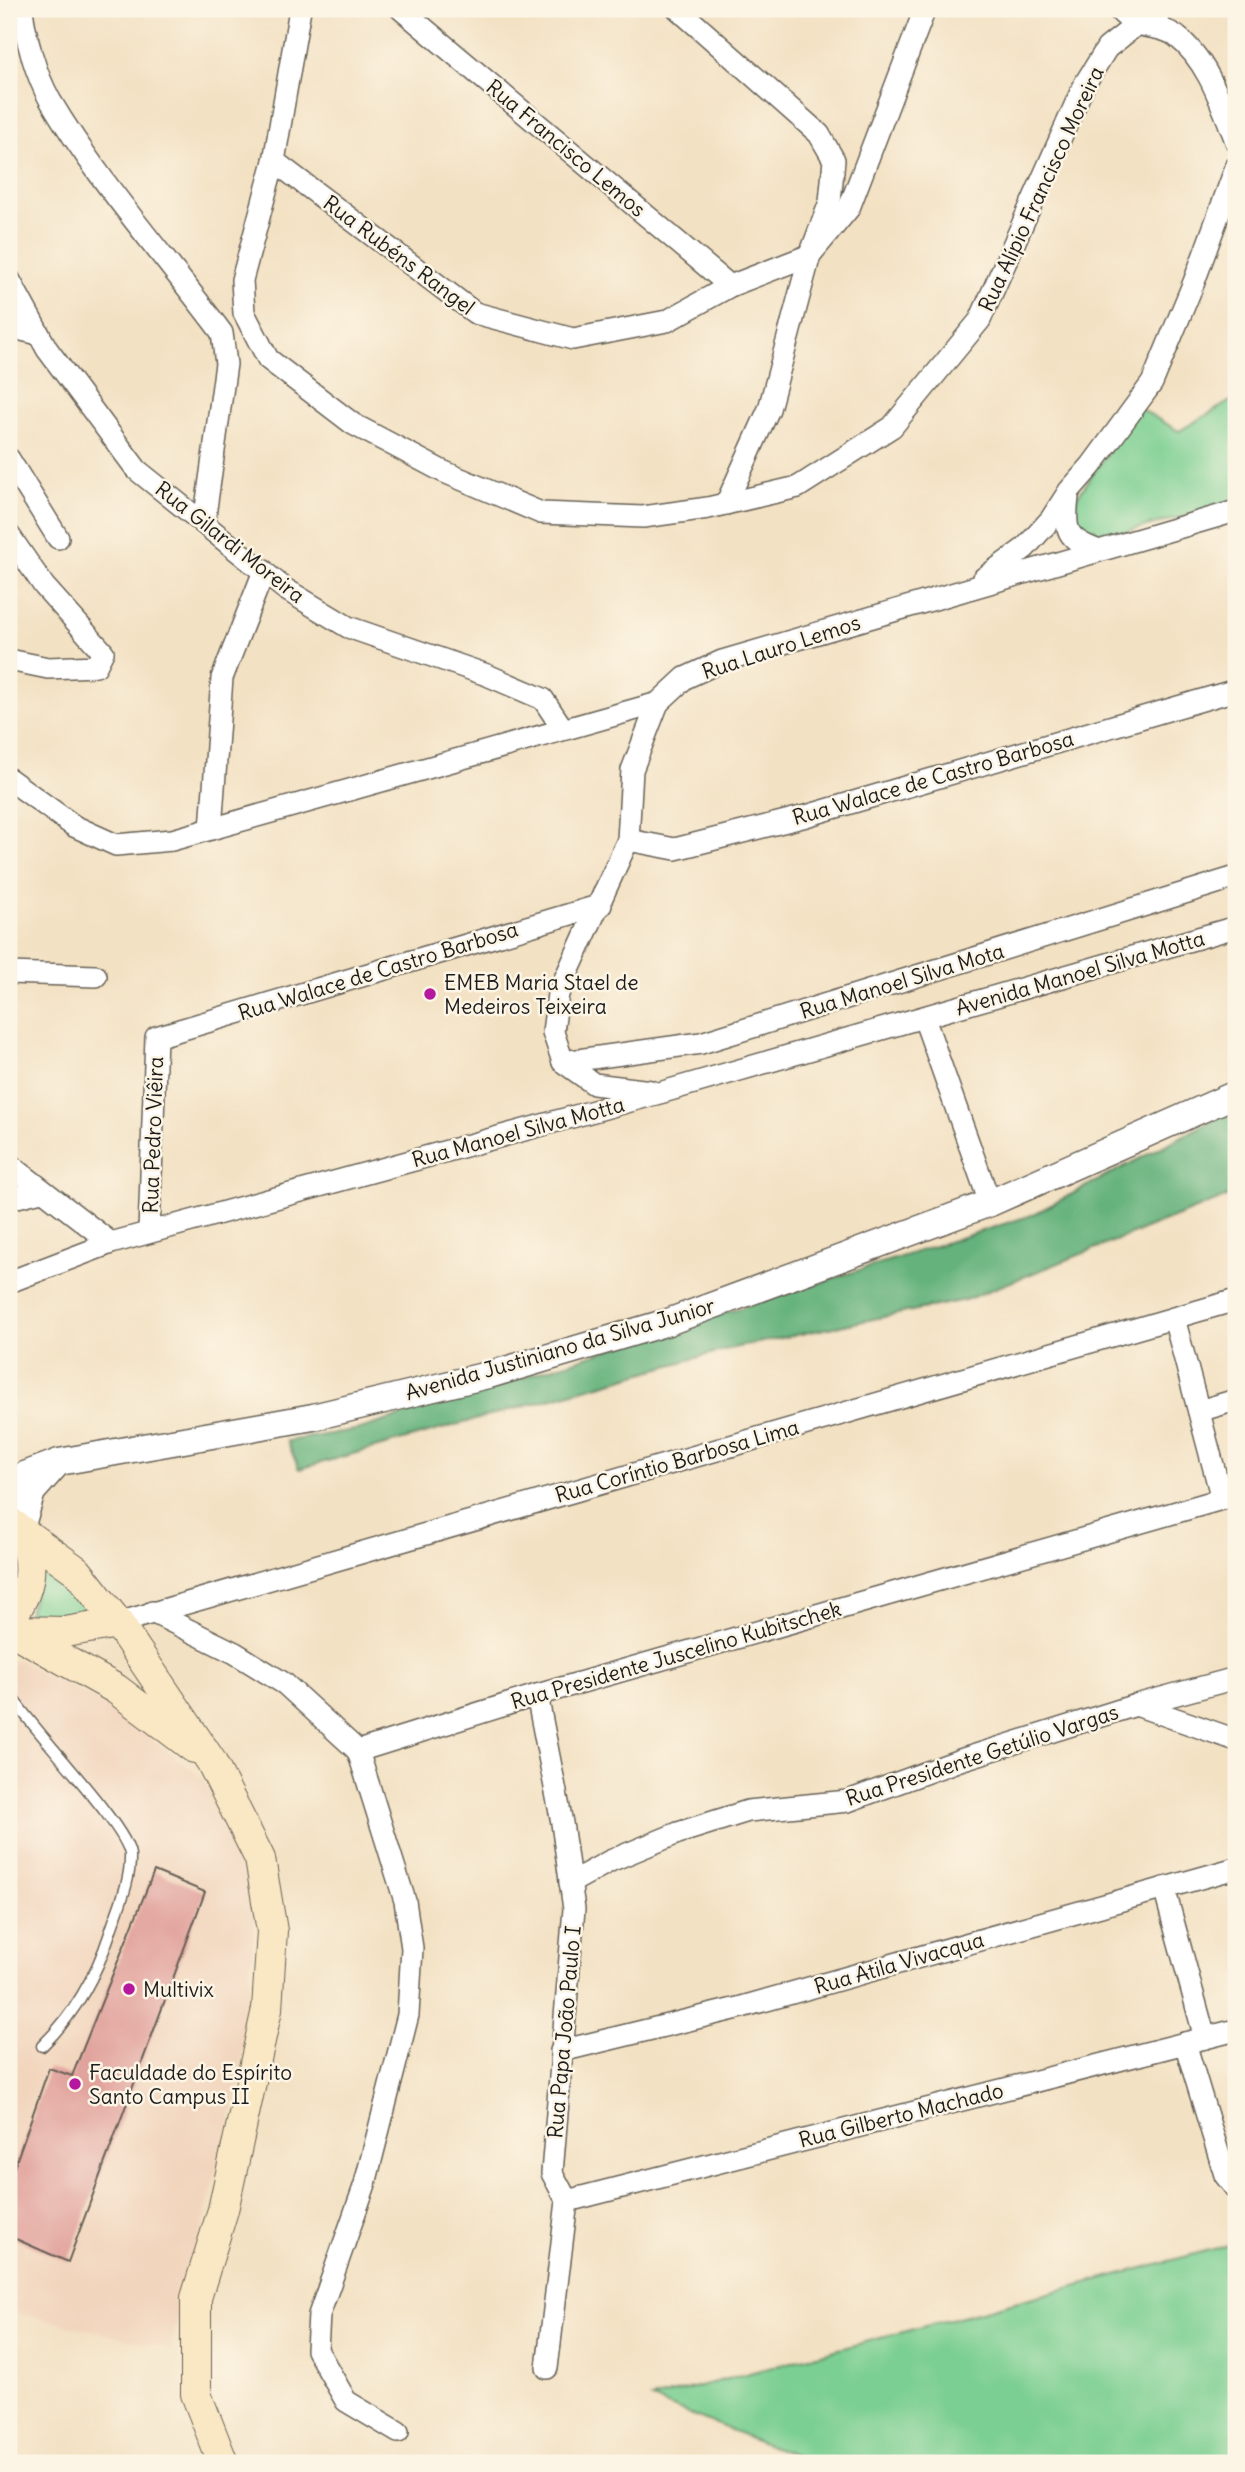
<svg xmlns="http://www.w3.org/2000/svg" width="1245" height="2472" font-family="Delius,sans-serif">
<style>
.built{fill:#f2d5bd}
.green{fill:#7ccf92;stroke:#4c7657;stroke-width:2}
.forest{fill:#65b27c;stroke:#40674c;stroke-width:2}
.building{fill:#e1a29c}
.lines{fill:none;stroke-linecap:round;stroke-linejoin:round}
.service-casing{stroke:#676156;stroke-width:13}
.minor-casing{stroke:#676156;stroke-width:24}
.tertiary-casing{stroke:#676156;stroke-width:29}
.secondary-casing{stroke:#676156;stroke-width:32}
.service{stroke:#fff;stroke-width:10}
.minor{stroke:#fff;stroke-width:21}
.tertiary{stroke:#fff;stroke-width:26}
.secondary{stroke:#fae7c3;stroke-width:30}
.poi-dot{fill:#b5179e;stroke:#fcf5e5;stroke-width:2.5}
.labels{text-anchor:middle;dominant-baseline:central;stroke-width:5;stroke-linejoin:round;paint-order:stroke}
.street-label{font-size:21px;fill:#1c1c1c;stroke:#fcf5e5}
.poi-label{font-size:21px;fill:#1c1c1c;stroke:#fcf5e5;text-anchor:start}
</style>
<rect width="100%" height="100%" fill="#fcf5e5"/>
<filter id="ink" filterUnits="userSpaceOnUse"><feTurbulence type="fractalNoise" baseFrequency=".0143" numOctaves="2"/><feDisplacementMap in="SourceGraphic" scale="14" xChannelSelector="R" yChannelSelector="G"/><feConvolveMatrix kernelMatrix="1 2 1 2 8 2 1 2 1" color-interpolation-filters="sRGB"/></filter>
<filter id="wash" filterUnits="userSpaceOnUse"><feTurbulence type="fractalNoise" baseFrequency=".00686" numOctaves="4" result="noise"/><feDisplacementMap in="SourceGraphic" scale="28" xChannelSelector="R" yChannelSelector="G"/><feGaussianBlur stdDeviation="1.57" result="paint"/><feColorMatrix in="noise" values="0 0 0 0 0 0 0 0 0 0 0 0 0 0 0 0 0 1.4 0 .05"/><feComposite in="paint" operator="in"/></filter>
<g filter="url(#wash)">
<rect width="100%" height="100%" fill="#f3e1c3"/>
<!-- built -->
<path class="built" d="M18,1660L113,1709L202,1778L258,1895L239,2084L170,2349L9,2311V1666Z"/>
<!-- green -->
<g class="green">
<path d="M1236,398V503L1105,537L1091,535L1072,525L1077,497L1139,408L1179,431Z"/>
<path d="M45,1557L99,1614L26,1621Z"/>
<path d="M1236,2243V2463H814L652,2399Z"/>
</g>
<!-- forest -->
<path class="forest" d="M1236,1108V1193L965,1300L728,1349L299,1469L287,1441L360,1429L1032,1215Z"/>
<g id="blocks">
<!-- building -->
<path class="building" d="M154,1871L205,1892L68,2262L9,2236V2182L49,2068L72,2076Z"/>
</g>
</g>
<g filter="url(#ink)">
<use href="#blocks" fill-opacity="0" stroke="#676156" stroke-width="2"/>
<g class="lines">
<defs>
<path id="service" d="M9,1693C29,1726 128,1827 130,1855C131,1882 118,1908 110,1933C96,1976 75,2014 42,2046"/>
<g id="minor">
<path d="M22,9C25,37 36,75 50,100C99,183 165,256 222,333L226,364L204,523"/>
<path d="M300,9L274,161L242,280L244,313L268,359L353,424L442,471L541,513L643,517L708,508L798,487L892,427L980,320L1084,85L1107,48L1136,25L1165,9"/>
<path d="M401,9L730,286"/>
<path d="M678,9L819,134L834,160L830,202L810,255L769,409L726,504"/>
<path d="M1118,9C1139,34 1157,22 1176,36C1208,60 1222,106 1236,141"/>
<path d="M274,161L475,313L573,339L667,321L730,286L810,255L849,208L925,9"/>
<path d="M9,279L47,349L137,470L285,589L348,627L487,675L543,699L563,729"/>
<path d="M9,327L39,334"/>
<path d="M9,459L58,538"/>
<path d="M1068,497C1064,531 1066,539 1099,551"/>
<path d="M9,535L44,586L103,652L96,666L48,668L9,660"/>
<path d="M984,578L1025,548L1051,519L1069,491L1091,466L1152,383L1194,282L1236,167"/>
<path d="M9,779L74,826L116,845L172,840L658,703L685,678L722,661L1236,511"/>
<path d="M211,829L222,678L264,571"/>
<path d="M628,840L675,849L806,816L1236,690"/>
<path d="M9,973L96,976"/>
<path d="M924,1018L990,1203"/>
<path d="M563,1062L701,1043L1236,877"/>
<path d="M651,1091L594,1084L563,1062L553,1032L558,994L628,840L632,770L658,703"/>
<path d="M9,1164L111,1243"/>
<path d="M9,1199L41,1191"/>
<path d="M149,1232L156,1037L601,905"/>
<path d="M9,1282L111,1243L663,1092L1236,927"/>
<path d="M1174,1318L1222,1499"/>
<path d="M1199,1411L1236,1400"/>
<path d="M152,1612L235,1653L285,1684L358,1751L537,1695L1236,1495"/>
<path d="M118,1623L1236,1300"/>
<path d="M537,1695L562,1823L574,1909L552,2173L567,2201L547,2368"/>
<path d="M1136,1705L1236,1740"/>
<path d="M358,1751L405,1901L412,1948L408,2015L365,2184L319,2315L317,2350L346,2401L398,2432"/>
<path d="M570,1883L610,1861L678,1833L748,1811L848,1801L960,1760L1136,1705L1236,1678"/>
<path d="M1164,1888L1205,2038"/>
<path d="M1185,2043L1225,2175L1236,2189"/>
<path d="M561,2051L738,2008L1236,1868"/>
<path d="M567,2201L1236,2030"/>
</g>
<g id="tertiary">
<path d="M9,1481L59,1462L313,1417L492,1374L668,1322L990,1203L1236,1094"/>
<path d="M20,1531L32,1492L55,1466"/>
</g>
<g id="secondary">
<path d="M9,1522L77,1571L118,1623L211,1761L260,1859L272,1931L267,2009L223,2210L196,2298V2394L223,2463"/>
<path d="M9,1620C31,1591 36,1564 20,1531"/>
<path d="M9,1629L116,1689L194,1748"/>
<path d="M19,1631L65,1632L118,1623"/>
</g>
</defs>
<!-- service casing -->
<use href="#service" class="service-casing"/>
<!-- minor casing -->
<use href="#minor" class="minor-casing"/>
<!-- tertiary casing -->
<use href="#tertiary" class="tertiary-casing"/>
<!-- secondary casing -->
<use href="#secondary" class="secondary-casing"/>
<!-- service -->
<use href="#service" class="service"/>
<!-- minor -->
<use href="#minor" class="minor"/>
<!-- tertiary -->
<use href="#tertiary" class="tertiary"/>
<!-- secondary -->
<use href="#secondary" class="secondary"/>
</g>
</g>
<!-- markers -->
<g class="poi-dot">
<circle cx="430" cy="994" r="7"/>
<circle cx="129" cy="1989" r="7"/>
<circle cx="75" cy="2084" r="7"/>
</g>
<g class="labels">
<!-- street labels -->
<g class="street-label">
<text transform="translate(566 148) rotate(40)">Rua Francisco Lemos</text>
<text transform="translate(1041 189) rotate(-65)">Rua Alípio Francisco Moreira</text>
<text transform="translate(399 255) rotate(37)">Rua Rubéns Rangel</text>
<text transform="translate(230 542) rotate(38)">Rua Gilardi Moreira</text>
<text transform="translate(781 647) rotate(-18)">Rua Lauro Lemos</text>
<text transform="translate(933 778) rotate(-16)">Rua Walace de Castro Barbosa</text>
<text transform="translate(378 971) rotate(-17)">Rua Walace de Castro Barbosa</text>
<text transform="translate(1080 973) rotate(-16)">Avenida Manoel Silva Motta</text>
<text transform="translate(902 981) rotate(-17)">Rua Manoel Silva Mota</text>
<text transform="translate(518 1132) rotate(-15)">Rua Manoel Silva Motta</text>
<text transform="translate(153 1135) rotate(-88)">Rua Pedro Viêira</text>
<text transform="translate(560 1349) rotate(-16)">Avenida Justiniano da Silva Junior</text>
<text transform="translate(677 1461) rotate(-16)">Rua Coríntio Barbosa Lima</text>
<text transform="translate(676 1655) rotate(-16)">Rua Presidente Juscelino Kubitschek</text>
<text transform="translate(982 1755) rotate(-18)">Rua Presidente Getúlio Vargas</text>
<text transform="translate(899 1963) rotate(-16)">Rua Atila Vivacqua</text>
<text transform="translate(564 2032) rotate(-85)">Rua Papa João Paulo I</text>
<text transform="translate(901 2115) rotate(-14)">Rua Gilberto Machado</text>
</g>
<!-- poi labels -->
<g class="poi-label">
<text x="444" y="982">EMEB Maria Stael de<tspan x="444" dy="24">Medeiros Teixeira</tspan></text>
<text x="143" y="1989">Multivix</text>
<text x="89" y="2072">Faculdade do Espírito<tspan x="89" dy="24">Santo Campus II</tspan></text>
</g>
</g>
<!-- margin -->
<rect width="1245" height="2472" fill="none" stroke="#fcf5e5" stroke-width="35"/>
</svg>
